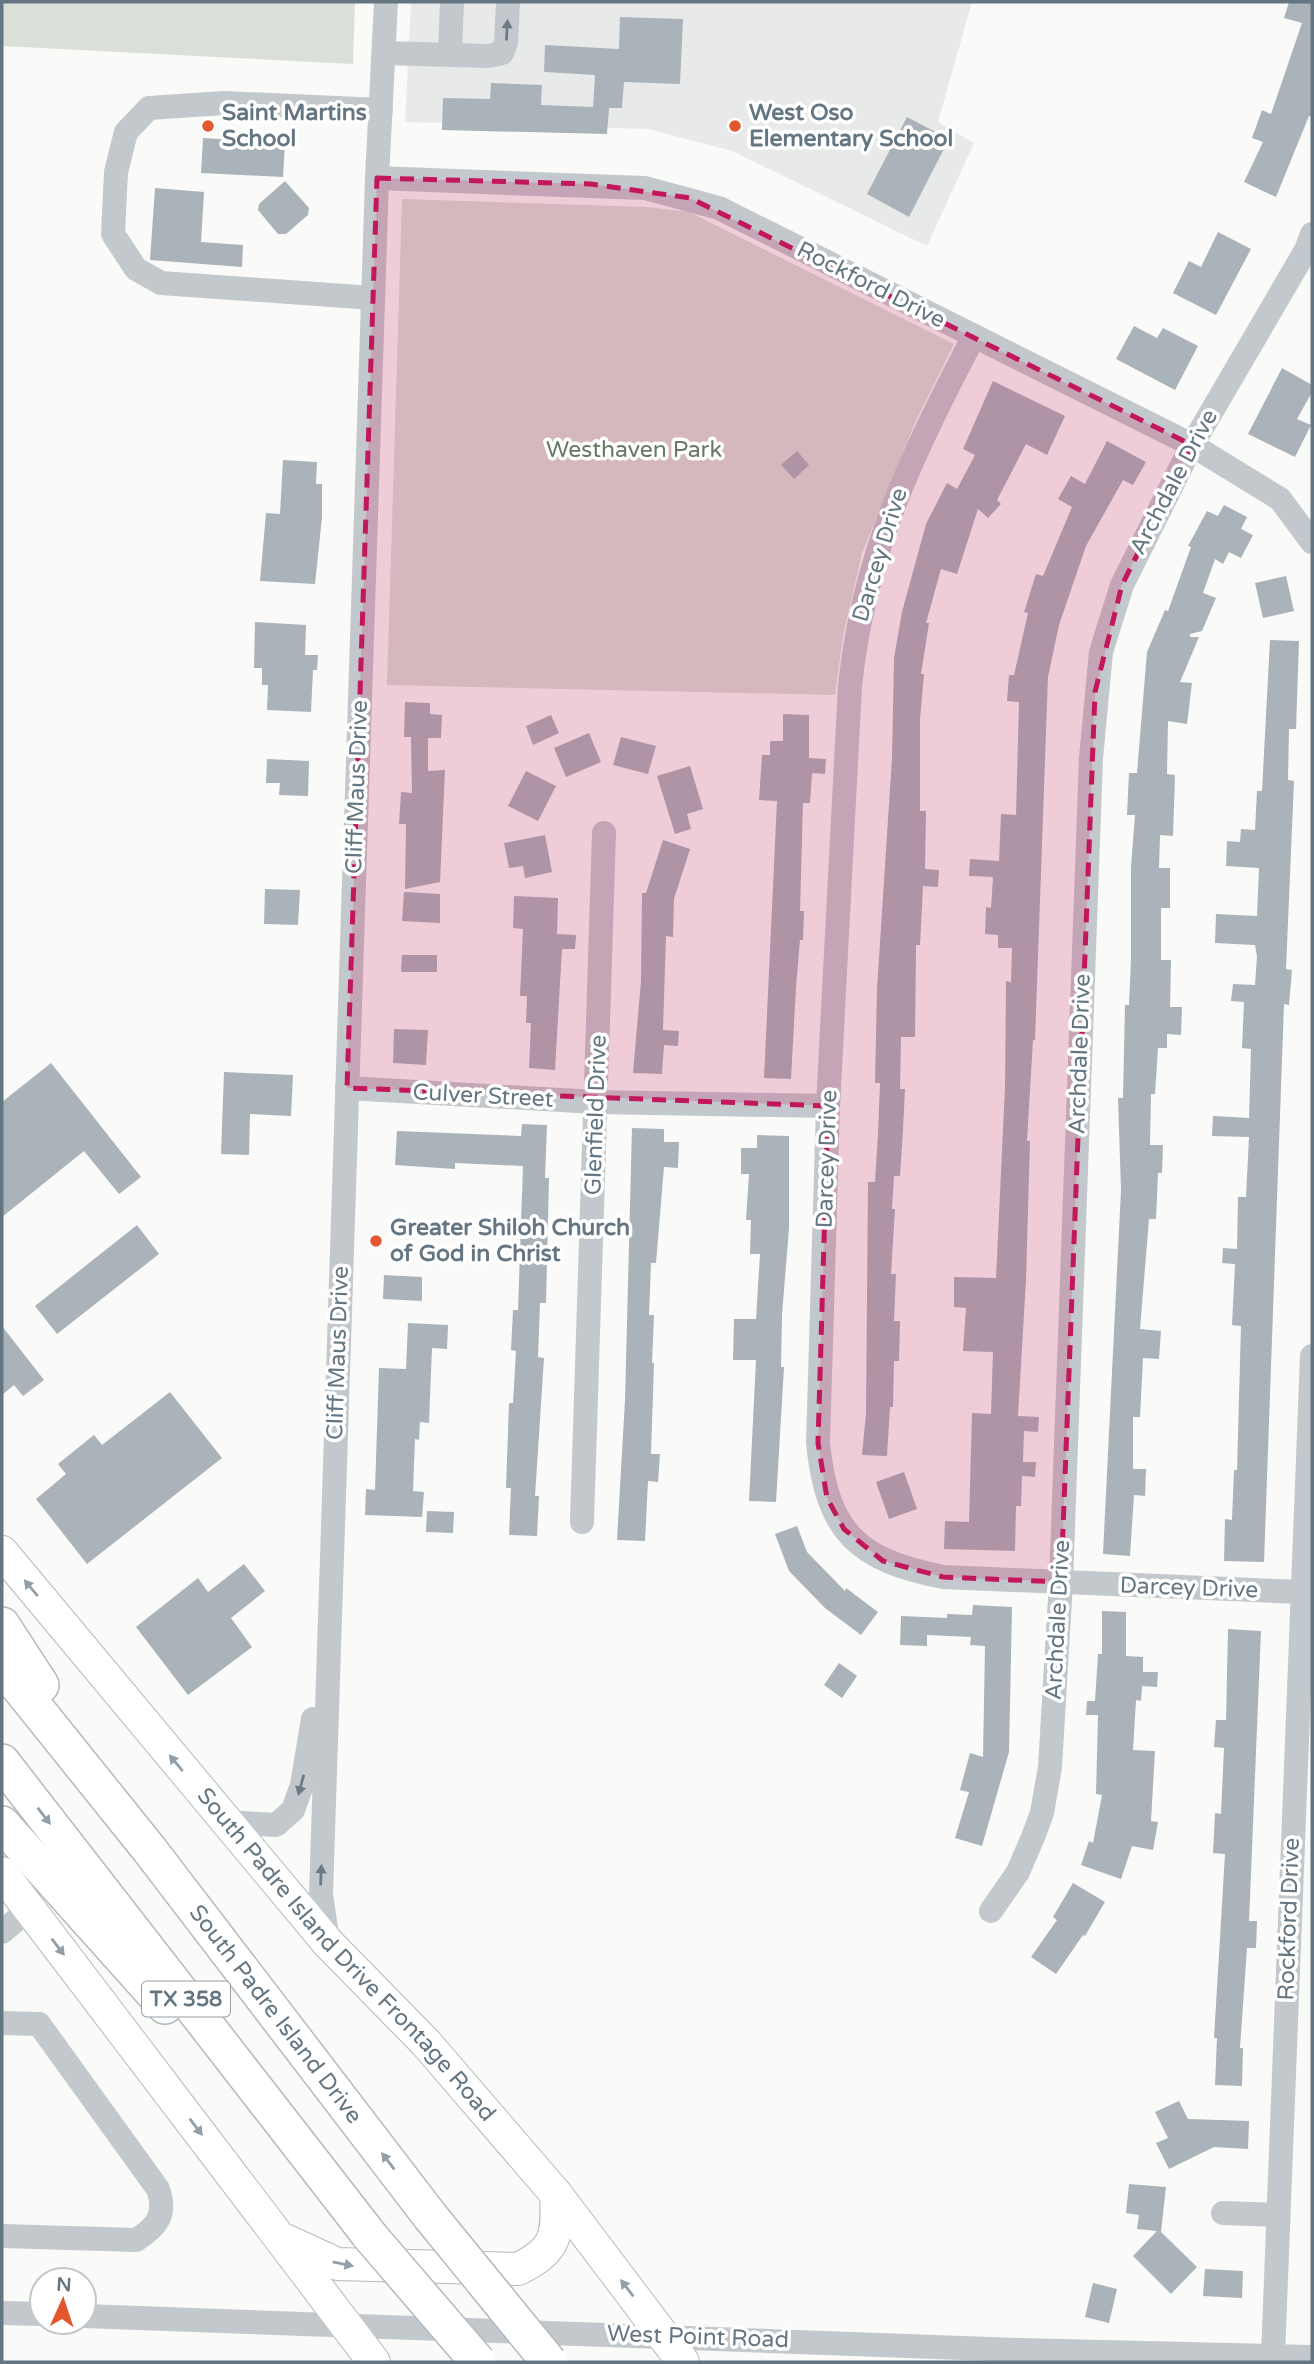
<svg xmlns="http://www.w3.org/2000/svg" width="1314" height="2364" font-family="'Varela Round',sans-serif">
<style>
.built{fill:#e8e9e9}
.green{fill:#dadfd7}
.building{fill:#aab3b9}
.lines{fill:none;stroke-linecap:round;stroke-linejoin:round}
.major-casing{stroke:#b5babe;stroke-width:34}
.highway-casing{stroke:#b4b9bd;stroke-width:38}
.minor{stroke:#c3c8cc;stroke-width:24}
.major{stroke:#fff;stroke-width:32}
.highway{stroke:#fff;stroke-width:35}
.highway-bridge-casing{stroke:#b4b9bd;stroke-width:38;stroke-linecap:butt}
.highway-bridge{stroke:#fff;stroke-width:35}
.oneway{fill:#6a7a87}
.oneway2{fill:#939fa8}
.marked{fill:#c2185b;fill-opacity:0.2;stroke:#c2185b;stroke-width:5;stroke-dasharray:14 9;stroke-linejoin:round}
.poi-dot{fill:#e4572e;stroke:#fff;stroke-width:2.5}
.labels{text-anchor:middle;dominant-baseline:central;stroke-width:7;stroke-linejoin:round;paint-order:stroke}
.shield{fill:#fff;stroke:#939fa8;stroke-width:2}
.shield-label{font-size:21px;font-weight:bold;fill:#657683}
.poi-label{font-size:23px;font-weight:bold;fill:#657683;stroke:#fff;text-anchor:start}
.street-label{font-size:23px;fill:#657683;stroke:#fff}
.park-label{font-size:23px;fill:#687a64;stroke:#fff}
</style>
<rect width="100%" height="100%" fill="#fafaf8"/>
<!-- built -->
<path class="built" d="M411,2H972L938,122L974,143L927,246L732,151L648,129L405,122Z"/>
<!-- green -->
<g class="green">
<path d="M2,2H355L353,64L2,46Z"/>
<path d="M402,199L646,207L689,212L954,344L917,418L862,553L843,636L835,695L387,685Z"/>
</g>
<!-- building -->
<g class="building">
<path d="M1289,2H1312V117L1309,116L1276,197L1244,182L1263,142L1252,138L1262,110L1271,114L1302,23L1284,18Z"/>
<path d="M620,17L683,19L680,84L624,82L622,108H609L607,134L442,130L443,98L490,99L491,83L542,85L541,105L593,107L595,75L544,72L545,45L619,49Z"/>
<path d="M907,117L949,139L909,217L867,194Z"/>
<path d="M203,138L285,143L283,177L201,173Z"/>
<path d="M285,181L309,208L308,215L286,234H278L258,210L259,204Z"/>
<path d="M155,188L204,192L201,242L243,245L242,267L150,260Z"/>
<path d="M1218,232L1251,249L1216,315L1173,293L1189,261L1201,267Z"/>
<path d="M1134,326L1157,338L1163,328L1198,346L1175,390L1116,359Z"/>
<path d="M1282,368L1312,385V392L1297,419L1311,425L1295,457L1248,434Z"/>
<path d="M993,381L1065,416L1047,455L1026,444L997,500L1001,504L988,518L978,509L957,574L941,569L926,623H929L921,674H924L920,719V811H926L925,869L939,870L938,887L923,886L920,945H916L915,1037H901L900,1089H905L903,1130L900,1176H894L892,1209H895L891,1274H896L894,1321H900L899,1361H894L893,1407H890L887,1456L862,1455L866,1413L868,1182H875L878,1134L880,1083H875L877,989L892,758L894,658L902,612L926,524L947,483L957,489L975,455L963,449Z"/>
<path d="M1107,441L1146,462L1133,485L1123,480L1086,546L1059,625L1048,677L1035,1040H1033L1027,1141H1030L1026,1280L1018,1416L1039,1417L1038,1432L1024,1431L1023,1462H1036L1035,1477L1022,1476L1021,1506H1016L1015,1551L944,1549L945,1521L969,1522L972,1413L991,1414L993,1352L963,1351L966,1308L954,1307V1277L996,1278L1005,1087L1006,981L1011,982L1012,948H998V935L985,934L986,907L991,908L993,877L969,876L970,859L999,861L1001,814L1016,815L1019,702L1007,701L1009,675H1014L1028,613L1024,612L1036,574L1043,576L1072,507L1058,499L1071,476L1085,484Z"/>
<path d="M797,451L809,465L794,479L781,465Z"/>
<path d="M283,460L317,462L316,484H322V517L315,584L260,581L266,513L280,514Z"/>
<path d="M1224,505L1247,517L1241,529L1253,535L1241,558L1229,552L1223,564L1215,559L1203,593L1216,598L1202,631L1190,634V637H1199L1180,682L1192,683L1187,724L1168,721L1167,774L1175,775L1173,836L1160,835L1159,868H1170V908H1161V960H1171L1170,1007H1182L1181,1035L1167,1034V1048H1158L1155,1094H1151L1150,1145H1163L1162,1173H1158L1156,1219H1149L1140,1329L1161,1331L1159,1359L1143,1358L1140,1417H1133V1469H1146L1145,1496L1134,1495L1130,1556L1103,1554L1121,1190L1118,1098H1123L1125,1005H1129L1131,959V867L1135,815H1127L1129,773H1137L1147,652L1165,610L1168,611L1191,547L1188,546L1207,511L1218,516Z"/>
<path d="M1286,576L1294,611L1263,618L1255,583Z"/>
<path d="M255,622L306,625L305,655H318L317,670H313L311,712L267,710L268,685H262V668H254Z"/>
<path d="M1270,640L1299,641L1296,729H1289L1288,780L1294,781L1286,969L1292,970L1289,1005L1284,1004L1264,1562L1224,1561L1225,1519L1232,1520L1234,1470H1237L1241,1326L1232,1325L1235,1264L1222,1263L1223,1248L1237,1249L1238,1197H1246L1249,1137L1212,1136L1213,1116L1249,1118L1251,1049L1242,1048L1244,1002L1231,1001L1233,984L1255,985L1257,956L1255,945L1215,943L1216,914L1257,916L1259,868L1226,866L1227,841L1240,842L1241,829L1255,830L1257,791H1262Z"/>
<path d="M405,702L430,703V714L442,715L441,738H428V771L445,770L440,882L405,889L406,824H399L401,792L412,793L411,737H404Z"/>
<path d="M783,714L809,715V758L826,759L825,774L812,773L810,803H803L800,911H804L803,940H800L796,987L791,1079L764,1078L777,801L759,800L762,755H770V741H783Z"/>
<path d="M551,715L559,733L533,745L526,726Z"/>
<path d="M589,733L601,762L566,777L554,748Z"/>
<path d="M621,737L656,746L648,774L613,765Z"/>
<path d="M267,759L309,761L308,796L279,795L280,783H266Z"/>
<path d="M690,766L703,809L687,814L691,829L675,834L657,776Z"/>
<path d="M526,771L556,786L538,821L508,806Z"/>
<path d="M545,835L552,872L525,878L523,866L509,868L504,843Z"/>
<path d="M663,840L690,849L674,899L673,937L666,936L663,1030L679,1031L678,1046L664,1045L662,1074L633,1073L641,981L642,893H646Z"/>
<path d="M265,889L300,890L298,925L264,924Z"/>
<path d="M404,892L440,894V923L402,921Z"/>
<path d="M514,896L558,898L557,934L576,935L575,949H562L555,1070L529,1068L531,1023H526L527,996H520L523,929L513,928Z"/>
<path d="M402,955H437V972H401Z"/>
<path d="M394,1029L428,1030L426,1065L393,1063Z"/>
<path d="M51,1063L141,1177L119,1194L84,1151L2,1217V1102Z"/>
<path d="M224,1072L293,1075L291,1116L250,1114L249,1155L221,1154Z"/>
<path d="M522,1124L547,1125L545,1178H549L546,1303H540L538,1357L544,1358L535,1496H539L537,1536L509,1535L511,1488H506L509,1403H513L516,1351L511,1350L513,1310H518L523,1166L455,1163V1169L395,1165L397,1131L521,1136Z"/>
<path d="M632,1128L664,1129V1142H679L678,1168L664,1167L656,1263H651L649,1315H654L652,1363H654L651,1454H660L658,1482L648,1481L645,1541L617,1540L625,1400Z"/>
<path d="M757,1135L789,1136V1228L782,1315L781,1367H784L776,1502L749,1501L756,1360H733L734,1319H756L760,1254H750L751,1220H746L749,1174H741V1148H757Z"/>
<path d="M137,1225L159,1254L57,1334L35,1306Z"/>
<path d="M384,1275L422,1277V1301L383,1299Z"/>
<path d="M408,1323L448,1325L447,1349L432,1348L429,1423L420,1422L419,1440L415,1439L413,1491L424,1492L422,1517L365,1515L366,1489L375,1490L379,1368L406,1369Z"/>
<path d="M2,1326L44,1380L23,1396L14,1385L2,1395Z"/>
<path d="M170,1392L222,1458L87,1564L36,1499L66,1474L58,1464L94,1435L102,1445Z"/>
<path d="M904,1472L917,1509L889,1519L876,1482Z"/>
<path d="M427,1511L454,1512L453,1533L426,1532Z"/>
<path d="M797,1526L807,1552L845,1591L846,1588L878,1612L861,1635L825,1608L789,1571L775,1534Z"/>
<path d="M244,1564L265,1591L231,1618L252,1647L188,1695L136,1627L198,1578L208,1592Z"/>
<path d="M973,1605L1012,1607L1009,1752L982,1846L955,1838L969,1792L960,1790L970,1753L983,1757L985,1646L970,1645L971,1637L927,1635V1646L900,1645L901,1616L947,1618V1614L972,1615Z"/>
<path d="M1102,1611L1126,1612V1656L1143,1657V1672H1158L1157,1687L1142,1686L1141,1701L1136,1700L1133,1750L1155,1751L1151,1821L1158,1822L1153,1850L1132,1846L1121,1879L1081,1865L1089,1841L1093,1843L1102,1795L1096,1794L1098,1715H1086L1087,1701H1095L1098,1654H1102Z"/>
<path d="M1228,1629L1261,1631L1249,1921H1257L1256,1948H1247L1240,2048H1243L1242,2086L1215,2085L1217,2038H1214L1225,1854L1213,1853L1215,1813L1221,1814L1224,1748L1214,1747L1216,1720H1226Z"/>
<path d="M839,1663L857,1676L842,1698L824,1685Z"/>
<path d="M1073,1883L1105,1902L1085,1936L1083,1935L1056,1974L1031,1957L1057,1920L1053,1917Z"/>
<path d="M1179,2101L1188,2119L1249,2121L1248,2149L1214,2147L1169,2169L1156,2143L1168,2138L1155,2112Z"/>
<path d="M1129,2184L1166,2187L1161,2232L1197,2267L1171,2294L1133,2256L1157,2231L1137,2229L1139,2215L1126,2213Z"/>
<path d="M1205,2269L1243,2271L1242,2298L1203,2296Z"/>
<path d="M1093,2283L1117,2289L1109,2323L1085,2317Z"/>
</g>
<g class="lines">
<defs>
<g id="major">
<path id="s1" d="M2,1552L328,1943L426,2043L556,2194L683,2362"/>
<path d="M2,1873L374,2362"/>
<path d="M285,2240L337,2264L518,2269C557,2250 558,2235 556,2194"/>
</g>
<g id="highway">
<path d="M2,1625L41,1685"/>
<path id="s2" d="M2,1666L149,1849L430,2216"/>
<path d="M2,1762L370,2236"/>
<path d="M2,1824L165,2006"/>
</g>
</defs>
<!-- major casing -->
<use href="#major" class="major-casing"/>
<!-- highway casing -->
<use href="#highway" class="highway-casing"/>
<!-- minor -->
<g class="minor">
<path d="M384,53L488,56L502,53L506,43L508,2"/>
<path d="M450,53L452,2"/>
<path d="M377,178L645,188L719,208L1192,445L1280,499L1312,542"/>
<path d="M373,298L161,283L136,269L113,234L116,172L126,132L149,108L224,103L381,110"/>
<path d="M974,336C912,455 864,552 850,686L828,1106L818,1443C827,1532 857,1560 943,1577L1301,1592"/>
<path d="M347,1088L596,1102L828,1106"/>
<path d="M582,1522L604,833"/>
<path d="M225,1822L276,1825L293,1810L302,1785L313,1719"/>
<path d="M991,1911L1018,1872L1033,1837L1042,1813L1050,1767L1061,1582L1091,758L1101,652L1122,585L1192,445L1306,250L1312,234"/>
<path d="M2,1932L29,1909"/>
<path d="M328,1943L321,1894L377,178L386,2"/>
<path d="M2,2023L39,2024L158,2189C167,2214 157,2227 136,2240L2,2236"/>
<path d="M1223,2213L1278,2215"/>
<path d="M2,2313L42,2314"/>
<path d="M84,2316L1019,2350L1312,2357"/>
<path d="M1273,2356L1312,1356"/>
</g>
<!-- major -->
<use href="#major" class="major"/>
<!-- highway -->
<use href="#highway" class="highway"/>
<defs>
<g id="highway-bridge">
<path d="M430,2216L549,2362"/>
<path d="M370,2236L478,2362"/>
</g>
</defs>
<!-- highway-bridge casing -->
<use href="#highway-bridge" class="highway-bridge-casing"/>
<!-- highway-bridge -->
<use href="#highway-bridge" class="highway-bridge"/>
</g>
<!-- one-way arrows -->
<defs><path id="oneway-solid" d="M-6-.8H1V-3.2L6.5 0L1 3.2V.8H-6Z" transform="scale(1.75)"/></defs>
<g class="oneway">
<use href="#oneway-solid" transform="translate(507 30) rotate(-87)"/>
<use href="#oneway-solid" transform="translate(301 1785) rotate(105)"/>
<use href="#oneway-solid" transform="translate(321 1875) rotate(-88)"/>
</g>
<g class="oneway2">
<use href="#oneway-solid" transform="translate(31 1588) rotate(-130)"/>
<use href="#oneway-solid" transform="translate(176 1763) rotate(-130)"/>
<use href="#oneway-solid" transform="translate(44 1816) rotate(52)"/>
<use href="#oneway-solid" transform="translate(58 1947) rotate(53)"/>
<use href="#oneway-solid" transform="translate(196 2127) rotate(53)"/>
<use href="#oneway-solid" transform="translate(388 2161) rotate(-127)"/>
<use href="#oneway-solid" transform="translate(343 2264) rotate(11)"/>
<use href="#oneway-solid" transform="translate(627 2288) rotate(-127)"/>
</g>
<!-- marked area -->
<path class="marked" d="M377,178L591,184L690,198L1192,445L1122,585L1095,692L1061,1582L943,1577L883,1561L844,1529L827,1498L818,1443L828,1106L347,1088Z"/>
<!-- markers -->
<g class="poi-dot">
<circle cx="208" cy="126" r="7"/>
<circle cx="735" cy="126" r="7"/>
<circle cx="376" cy="1241" r="7"/>
</g>
<g class="labels">
<!-- shield labels -->
<rect class="shield" x="142" y="1981.5" width="88" height="35" rx="5"/>
<g class="shield-label">
<text x="186" y="1999">TX 358</text>
</g>
<!-- poi labels -->
<g class="poi-label">
<text x="222" y="113">Saint Martins<tspan x="222" dy="26">School</tspan></text>
<text x="749" y="113">West Oso<tspan x="749" dy="26">Elementary School</tspan></text>
<text x="390" y="1228">Greater Shiloh Church<tspan x="390" dy="26">of God in Christ</tspan></text>
</g>
<!-- street labels -->
<g class="street-label">
<text transform="translate(871 285) rotate(27)">Rockford Drive</text>
<text transform="translate(1174 482) rotate(-62)">Archdale Drive</text>
<text transform="translate(880 555) rotate(-73)">Darcey Drive</text>
<text transform="translate(357 787) rotate(-88)">Cliff Maus Drive</text>
<text transform="translate(1080 1054) rotate(-88)">Archdale Drive</text>
<text transform="translate(483 1096) rotate(3)">Culver Street</text>
<text transform="translate(596 1115) rotate(-88)">Glenfield Drive</text>
<text transform="translate(827 1159) rotate(-88)">Darcey Drive</text>
<text transform="translate(338 1353) rotate(-88)">Cliff Maus Drive</text>
<text transform="translate(1189 1588) rotate(2)">Darcey Drive</text>
<text transform="translate(1058 1620) rotate(-87)">Archdale Drive</text>
<text transform="translate(1289 1919) rotate(-88)">Rockford Drive</text>
<text stroke="none"><textPath href="#s1" startOffset="530">South Padre Island Drive Frontage Road</textPath></text>
<text stroke="none"><textPath href="#s2" startOffset="443">South Padre Island Drive</textPath></text>
<text transform="translate(698 2337) rotate(2)">West Point Road</text>
</g>
<!-- park labels -->
<g class="park-label">
<text x="634" y="450">Westhaven Park</text>
</g>
</g>
<!-- border -->
<rect width="1314" height="2364" fill="none" stroke="#657683" stroke-width="7"/>
<!-- north arrow -->
<g transform="translate(63 2301) rotate(3)"><circle r="33" fill="#ffffff" stroke="#c1c8cd" stroke-width="2"/>
<path d="M0-5L12 26L0 18L-12 26Z" fill="#e4572e"/>
<text y="-10" font-size="19" font-weight="bold" text-anchor="middle" fill="#657683">N</text>
</g>
</svg>
